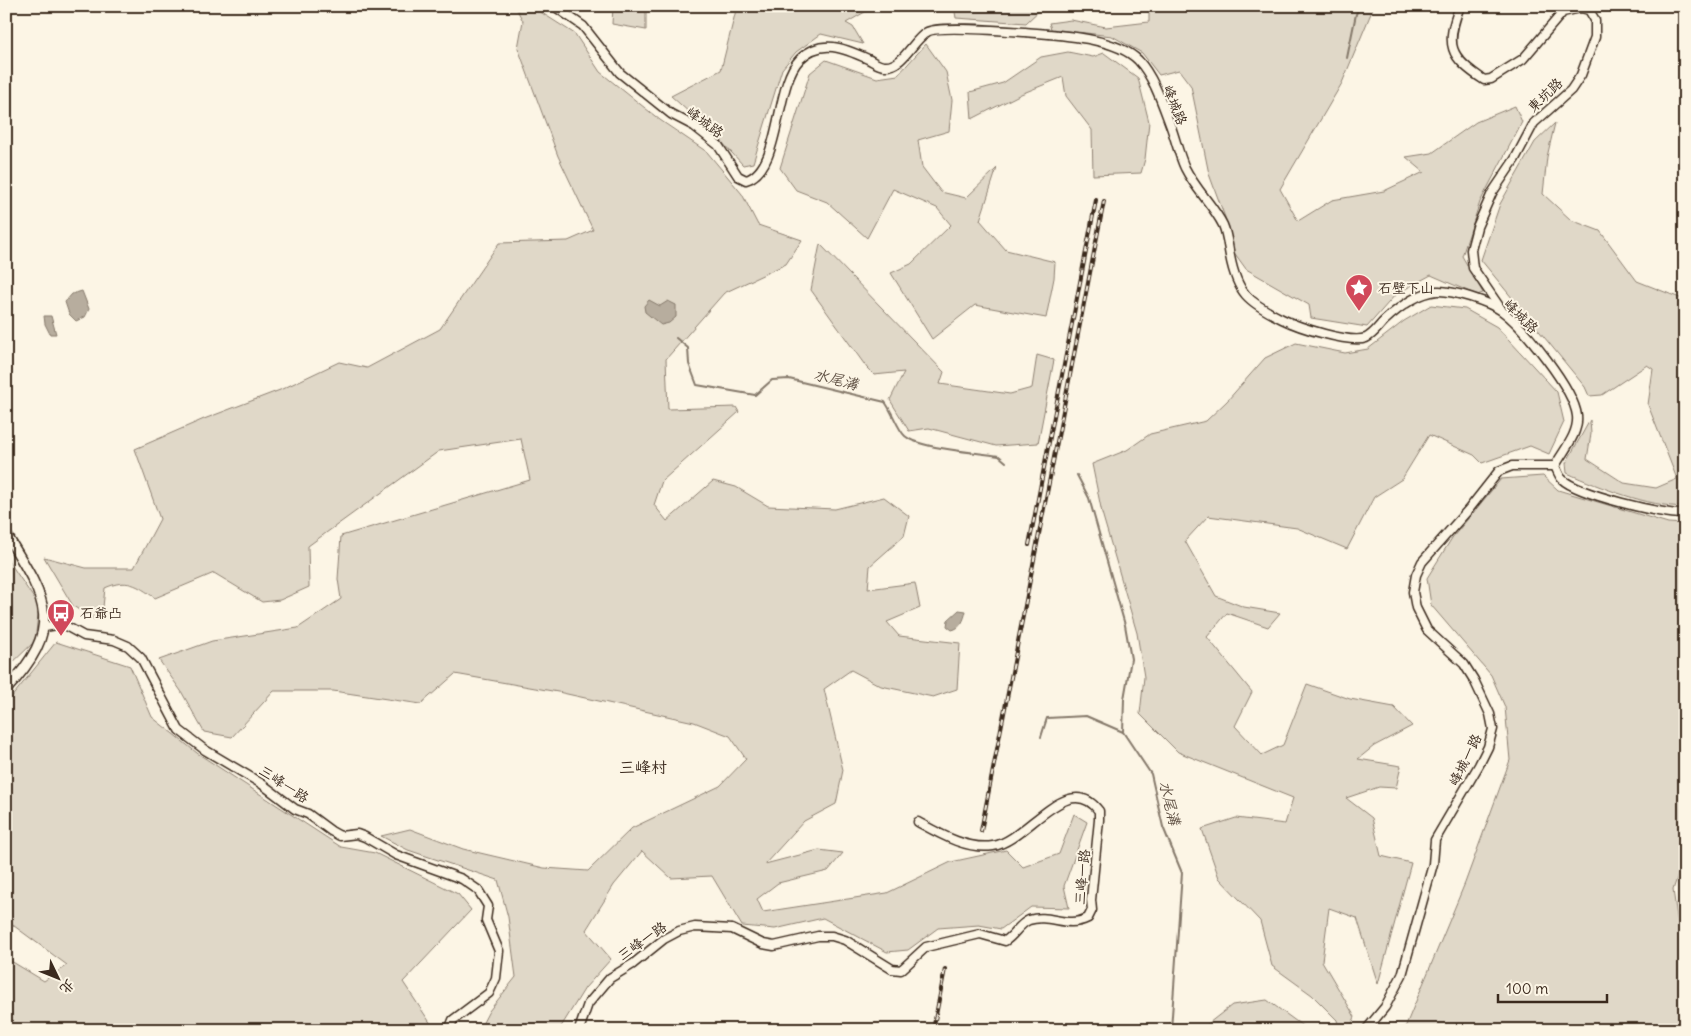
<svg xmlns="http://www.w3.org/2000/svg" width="1691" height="1036" font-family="Delius,'LXGW WenKai TC',sans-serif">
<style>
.green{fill:#e0d8c8;stroke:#8e8173}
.water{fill:#b7ad9e;stroke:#85796b}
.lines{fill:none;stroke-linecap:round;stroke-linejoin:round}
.stream{stroke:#85796b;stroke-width:2}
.minor-casing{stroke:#3b2a1e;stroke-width:11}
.tertiary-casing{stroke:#3b2a1e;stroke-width:12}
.minor{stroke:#fcf5e5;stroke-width:8}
.tertiary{stroke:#fcf5e5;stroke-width:9}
.rail-casing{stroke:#3b2a1e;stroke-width:4}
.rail{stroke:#fcf5e5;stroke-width:2;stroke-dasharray:5.5;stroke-linecap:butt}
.labels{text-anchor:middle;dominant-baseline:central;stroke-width:4;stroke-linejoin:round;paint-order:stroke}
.street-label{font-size:14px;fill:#3b2a1e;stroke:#fcf5e5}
.poi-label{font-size:14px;fill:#3b2a1e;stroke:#fcf5e5;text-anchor:start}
.water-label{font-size:15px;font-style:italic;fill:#605144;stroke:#fcf5e5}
.quarter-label{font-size:16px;fill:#3b2a1e;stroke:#fcf5e5}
</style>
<rect width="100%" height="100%" fill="#fcf5e5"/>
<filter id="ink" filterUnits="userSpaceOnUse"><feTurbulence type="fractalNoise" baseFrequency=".02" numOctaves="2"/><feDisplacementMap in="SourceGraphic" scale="10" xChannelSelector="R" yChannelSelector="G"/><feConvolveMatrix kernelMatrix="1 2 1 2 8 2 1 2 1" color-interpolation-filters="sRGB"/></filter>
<g filter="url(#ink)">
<!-- green -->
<g class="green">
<path d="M515,6H531L575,34L600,72L660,120L707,152L742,194L758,225L802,240L786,264L724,293L666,359L668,409L736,407L739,412L662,481L654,505L667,521L713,481L736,487L768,506L835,509L884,497L909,516L904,536L870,566L868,589L915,583L920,608L887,622L899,636L960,643L957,689L933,697L881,686L851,670L824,689L843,770L836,804L804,821L765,864L819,850L843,853L828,871L778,883L757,899L763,912L887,893L951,862L1006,850L1023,867L1059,854L1074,814L1087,822L1064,886L1069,908L1031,907L1001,929L979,925L938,928L908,950L887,952L823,918L775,929L742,926L712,876L671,878L642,851L614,885L586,930L611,959L585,988L559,1030H479L489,1011L516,977L508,917L498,880L408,850L381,836L410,829L463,849L544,868L588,871L632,828L720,786L746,759L730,736L694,722L558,692L455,674L421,704L333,691H274L232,737L204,732L181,691L159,660L212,641L298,628L341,599L338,579L341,536L530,480L521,439L439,451L308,546L309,587L280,600L262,602L214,573L155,598C137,585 127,578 105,588L103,607L95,620L73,606L44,557L86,568H134L160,519L135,449L204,419L280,390L339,362L367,368L440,329L499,243L568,241L593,230L558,156L518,48L523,21Z"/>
<path d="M613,6H646V30L612,24Z"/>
<path d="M737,6H875L846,23L853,27L863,44L821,34L796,52L782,69L753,163L743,165L720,140L671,96L721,70Z"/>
<path d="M954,6H1044L1026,23L956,18Z"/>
<path d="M1149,6H1374L1342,83L1280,189L1298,221L1332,200L1384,191L1424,172L1406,157L1432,153L1476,122L1515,106L1522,122L1480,202L1462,256L1483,293L1477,295L1431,275L1396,294L1367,327L1311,318L1309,305L1246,269L1233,251L1226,220L1209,174L1191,86L1179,70L1159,75L1142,53L1112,36L1051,29L1049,23L1071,20L1106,27L1149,22Z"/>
<path d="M926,44L946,72L952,100L949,131L918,140L922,167L941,192L966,198L997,168L980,220L1006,250L1055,262L1054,278L1046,318L975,305L932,339L891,273L911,264L951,225L937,208L893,189L867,238L827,202L796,190L780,168L810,73L826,60L877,78L898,75Z"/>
<path d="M1068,52L1093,57L1104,53L1138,78L1149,122L1145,159L1141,173L1093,175L1092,130L1066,96L1063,77L1021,94L972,119L970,92L1003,83L1041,57Z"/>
<path d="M1555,123L1547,157L1543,194L1571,220L1600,231L1637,281L1685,300V507C1647,506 1601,488 1567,473L1566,463L1590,420L1591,434L1587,459L1624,483L1656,488L1677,479L1648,405L1653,369L1647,365L1602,395L1589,396L1585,387L1481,260L1500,204L1535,142Z"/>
<path d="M820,244L944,372L940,384L1010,394L1032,388L1037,355L1054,360L1038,443L996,446L929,428L909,431L890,400L904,372L874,375L867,368L811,290Z"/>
<path d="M1431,305L1465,309L1497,327L1557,392L1564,422L1549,454L1530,446L1482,463L1474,455L1429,435L1402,479L1374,497L1347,549L1297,528L1208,516L1185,541L1216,596L1244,607L1280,613L1268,627L1227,613L1207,637L1252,692L1235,726L1262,755L1283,745L1307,684L1350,699L1394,707L1412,726L1374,746L1358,759L1401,766L1396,788L1379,787L1346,798L1372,818L1381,856L1411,863L1378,984L1357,918L1329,908L1322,961L1355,1017L1349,1030H1339L1337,1020L1312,995L1272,966L1260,921L1219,878L1202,829L1236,818L1285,824L1293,798L1178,752L1140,714L1144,677L1137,633L1102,513L1092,464L1127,450L1150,434L1206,421L1227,401L1265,358L1296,343L1345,353L1368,349L1404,321Z"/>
<path d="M1543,476L1558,490L1668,523L1685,524V854L1673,890L1682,951L1685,952V1030H1626L1622,1028L1619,1030H1404L1465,883L1510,760L1505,707L1491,675L1431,605L1427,578L1452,538L1501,479Z"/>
<path d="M6,557L39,606L35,641L6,669Z"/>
<path d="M56,642L130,666L152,717L197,753L341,847L375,853L458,894L471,910L403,982L435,1030H6V958L44,981L67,965L6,920V704Z"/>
<path d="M1267,1000L1308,1030H1200L1232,1005Z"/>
</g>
<!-- water -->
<g class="water">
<path d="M82,291L89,309L85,317L76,321L69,314L65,302L72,294Z"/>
<path d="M649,300L660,306L668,301L676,305V317L669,323L661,325L645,312L644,306Z"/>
<path d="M44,316H51L56,334H50L45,324Z"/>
<path d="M959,610L966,611C964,620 961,628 952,630L947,626L948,620Z"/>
</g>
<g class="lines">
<!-- stream -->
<g class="stream">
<path d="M1347,58L1356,14L1360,6"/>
<path d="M676,338L688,348L689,364L697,385L755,395L772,380L789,379L885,402C892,411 898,430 905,436C920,449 977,452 999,456L1006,462"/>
<path d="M1077,475L1089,498L1125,625L1131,659L1124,699L1123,732L1151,774L1163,827L1182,873L1171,1030"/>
<path d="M1041,737L1047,718L1086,716L1123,732"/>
</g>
<defs>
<g id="minor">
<path d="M554,6L583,26L620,73L671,114L694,126L718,145L738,176L746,180C782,170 774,85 800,59C821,38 844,48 868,59C874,62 879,66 885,66C903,67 912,41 927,32C937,25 1009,31 1025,32C1058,35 1115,37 1138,60C1154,77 1163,106 1171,127C1176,141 1179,155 1185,168C1196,190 1213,205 1223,225C1227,234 1228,246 1230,256C1237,293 1248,302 1282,319C1298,327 1350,344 1366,338C1374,334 1378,327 1384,321C1398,308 1417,293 1437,291C1453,290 1489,302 1502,311C1524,327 1574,389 1577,416C1579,434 1563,451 1555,466C1557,470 1559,476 1562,479C1577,494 1663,515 1685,514"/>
<path d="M1460,6C1445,45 1449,57 1484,80L1491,79L1523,59L1563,12L1581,8L1589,10L1595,20V37L1581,75L1571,90L1534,123L1515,159L1492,193L1477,227L1471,250L1473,268L1501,309"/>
<path d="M45,627L62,624L84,636L114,640L128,646L141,658L179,730L205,750L262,784L295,809L308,814L331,831L340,836L357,834L365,837L396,855L462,879L478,890L488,906L486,920L499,951L496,978L489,993L453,1020L449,1030"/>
<path d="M579,1030L588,1004L610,978L633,964L664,939L679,931L695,927L732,929L763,944L774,946L818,936H832L845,940L892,969L901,970L926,947L980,934L1005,941C1014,936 1019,924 1029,920C1050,913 1066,929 1088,918L1092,910L1091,900L1099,820V811C1068,769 1027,841 993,846C967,850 940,834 918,822"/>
<path d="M1366,1030L1385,1007L1402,975L1433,864L1435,840L1479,765L1488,747L1493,729L1490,714L1474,680L1464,664L1427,630L1416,608L1413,592L1416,575L1422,562L1469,509L1499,471L1512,466H1555"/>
</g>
<path id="tertiary" d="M6,534C47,601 65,626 6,690"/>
</defs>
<!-- minor casing -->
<use href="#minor" class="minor-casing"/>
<!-- tertiary casing -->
<use href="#tertiary" class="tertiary-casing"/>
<!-- minor -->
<use href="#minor" class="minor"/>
<!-- tertiary -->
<use href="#tertiary" class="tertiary"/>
<defs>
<g id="rail">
<path d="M1029,545L1096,200"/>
<path d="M981,831L1104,201"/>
<path d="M933,1030L945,969"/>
</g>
</defs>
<!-- rail casing -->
<use href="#rail" class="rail-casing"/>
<!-- rail -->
<use href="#rail" class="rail"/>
</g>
</g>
<!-- icons -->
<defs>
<symbol id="sight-pin" viewBox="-11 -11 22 30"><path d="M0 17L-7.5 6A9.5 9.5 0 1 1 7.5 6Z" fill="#d1495b" stroke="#fcf5e5"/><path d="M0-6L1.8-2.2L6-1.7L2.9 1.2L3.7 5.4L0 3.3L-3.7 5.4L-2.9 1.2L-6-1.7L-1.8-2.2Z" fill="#fff"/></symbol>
<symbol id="bus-pin" viewBox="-11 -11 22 30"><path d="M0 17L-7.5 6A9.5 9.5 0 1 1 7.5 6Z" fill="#d1495b" stroke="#fcf5e5"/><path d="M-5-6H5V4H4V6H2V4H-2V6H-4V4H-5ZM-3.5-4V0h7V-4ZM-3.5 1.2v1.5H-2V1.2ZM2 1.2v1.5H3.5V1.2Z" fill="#fff"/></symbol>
</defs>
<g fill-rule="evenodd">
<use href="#sight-pin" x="1343" y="272" width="32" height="43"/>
<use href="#bus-pin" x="45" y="597" width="32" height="43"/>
</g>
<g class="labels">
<!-- street labels -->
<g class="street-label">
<text transform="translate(1545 95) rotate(-44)">東坑路</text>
<text transform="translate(1175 105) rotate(68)">峰城路</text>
<text transform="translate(705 122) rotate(36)">峰城路</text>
<text transform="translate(1521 316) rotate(44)">峰城路</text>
<text transform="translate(1465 760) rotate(-64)">峰城一路</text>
<text transform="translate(284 784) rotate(33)">三峰一路</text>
<text transform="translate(1082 877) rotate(-85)">三峰一路</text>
<text transform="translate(642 941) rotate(-35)">三峰一路</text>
</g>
<!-- poi labels -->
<g class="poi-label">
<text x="1378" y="288">石壁下山</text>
<text x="80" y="613">石爺凸</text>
</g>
<!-- water labels -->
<g class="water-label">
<text transform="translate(836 379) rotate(14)">水尾溝</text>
<text transform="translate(1170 803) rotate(76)">水尾溝</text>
</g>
<!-- quarter labels -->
<g class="quarter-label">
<text x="643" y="767">三峰村</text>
</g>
</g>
<!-- margin -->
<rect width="1691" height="1036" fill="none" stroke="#fcf5e5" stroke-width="25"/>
<rect x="12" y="12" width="1666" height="1011" fill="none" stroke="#3b2a1e" stroke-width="2" filter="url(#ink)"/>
<!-- north arrow -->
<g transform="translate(58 978) rotate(133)" stroke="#fcf5e5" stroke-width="4" paint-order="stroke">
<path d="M0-4L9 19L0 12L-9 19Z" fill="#3b2a1e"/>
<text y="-8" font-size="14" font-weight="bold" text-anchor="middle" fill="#3b2a1e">北</text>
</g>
<!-- scale -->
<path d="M1498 994v8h109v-8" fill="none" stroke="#3b2a1e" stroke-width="2.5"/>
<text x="1506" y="994" font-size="15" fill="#3b2a1e" stroke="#fcf5e5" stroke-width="4" paint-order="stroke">100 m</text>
</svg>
